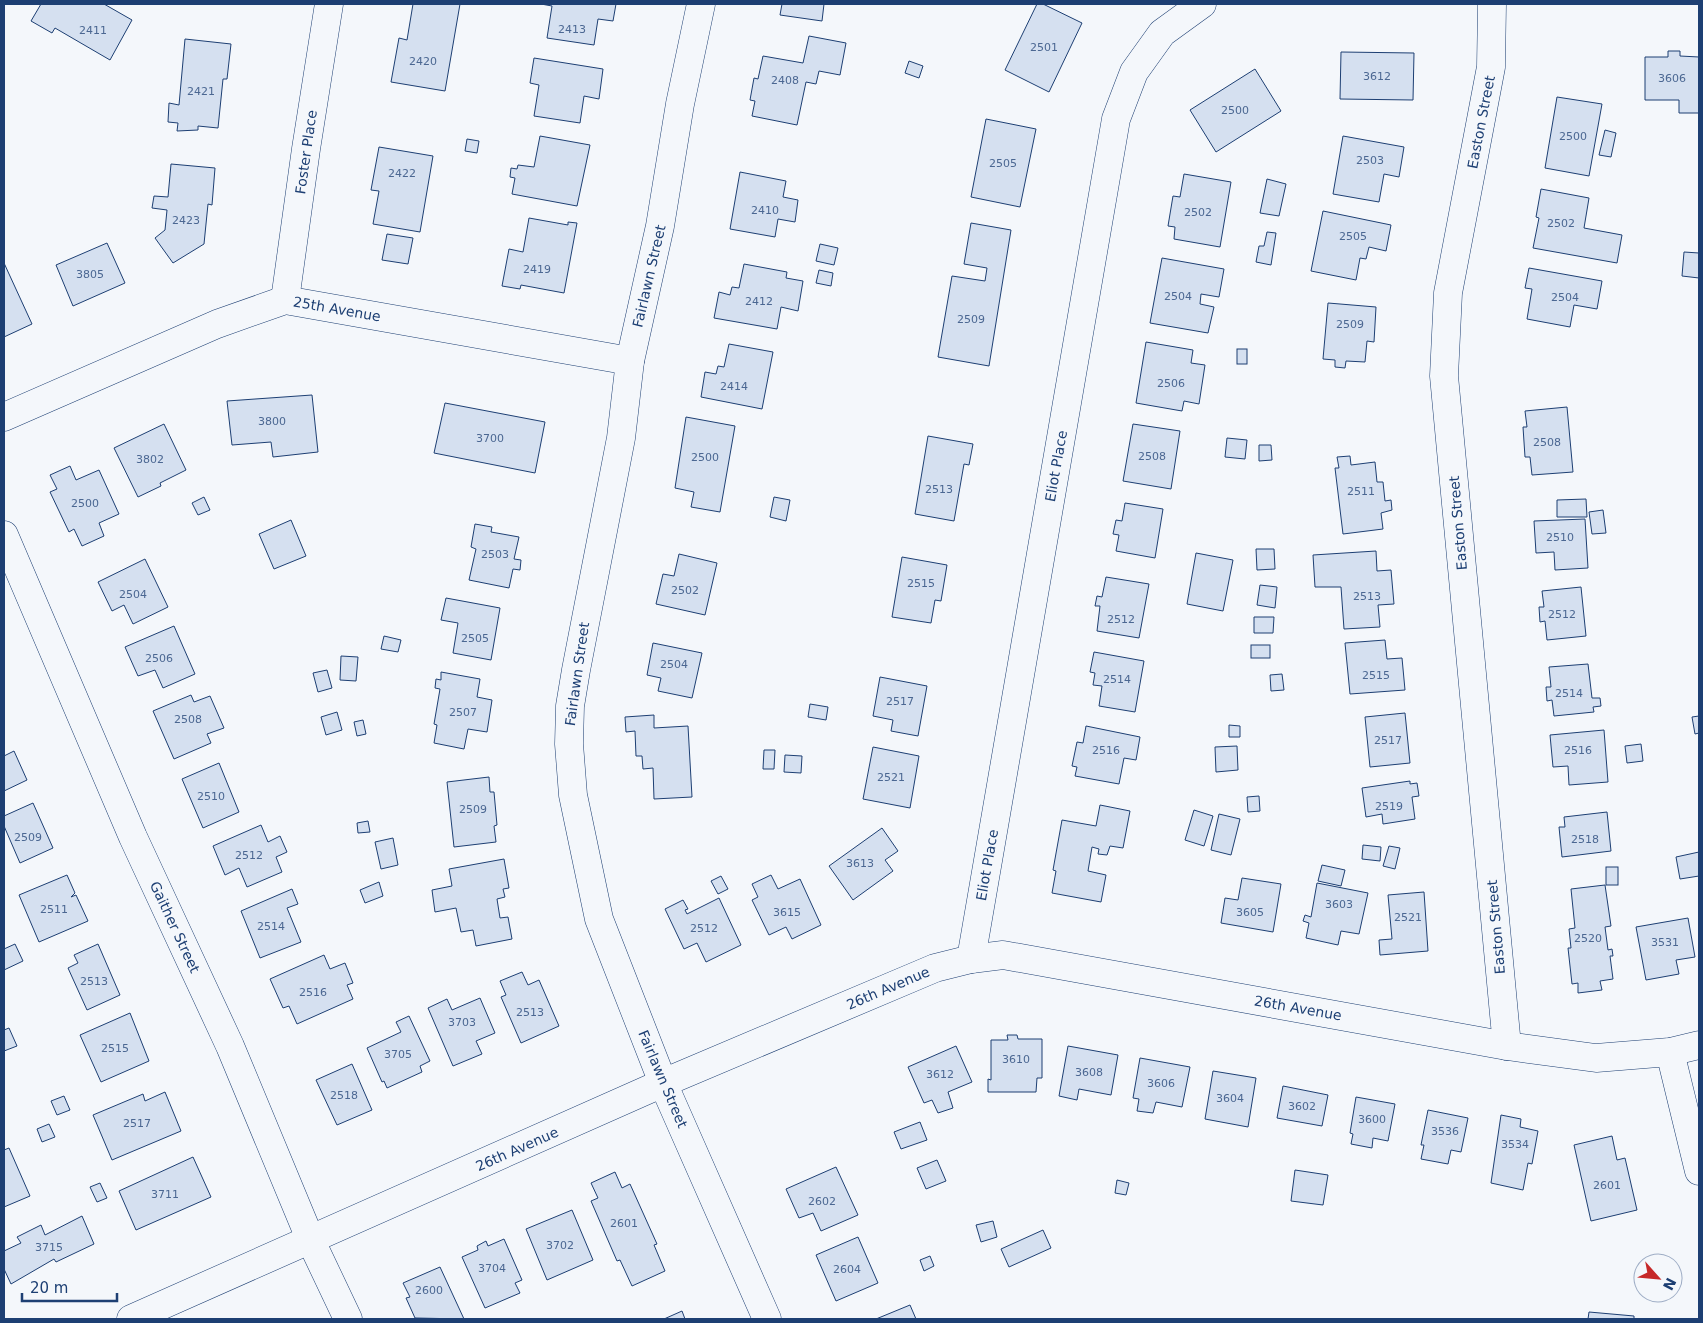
<svg xmlns="http://www.w3.org/2000/svg" width="1703" height="1323" font-family="'DejaVu Sans',sans-serif">
<style>
.building{fill:#d5e0f0;stroke:#1d3f73}
.lines{fill:none;stroke-linecap:round;stroke-linejoin:round}
.minor-casing{stroke:#1d3f73;stroke-width:29}
.minor{stroke:#f4f7fb;stroke-width:28}
.labels{text-anchor:middle;dominant-baseline:central;stroke-width:4;stroke-linejoin:round;paint-order:stroke}
.number-label{font-size:11px;fill:#4b6792}
.street-label{font-size:14px;fill:#1d3f73;stroke:#f4f7fb}
</style>
<rect width="100%" height="100%" fill="#f4f7fb"/>
<!-- building -->
<g class="building">
<path d="M41,4H104L132,20L110,60L55,28L52,33L31,21Z"/>
<path d="M413,4H460L445,91L391,82L399,38L407,40Z"/>
<path d="M541,4H616L613,21L598,19L594,45L547,38L552,6Z"/>
<path d="M782,4H824L822,21L780,15Z"/>
<path d="M1037,4H1043L1082,23L1049,92L1005,70Z"/>
<path d="M809,36L846,43L840,75L819,71L816,84L806,82L797,125L752,116L755,101L750,100L754,78L758,79L763,56L803,63Z"/>
<path d="M185,39L231,44L227,79H223L218,128L198,126V130L177,131L178,123L168,122L169,103L179,105Z"/>
<path d="M1668,51H1680V56L1699,57V113H1679V100H1645V57H1668Z"/>
<path d="M1341,52L1414,53L1413,100L1340,99Z"/>
<path d="M534,58L603,69L599,99L584,96L580,123L534,116L539,85L530,83Z"/>
<path d="M909,61L923,66L919,78L905,73Z"/>
<path d="M1255,69L1281,111L1216,152L1190,110Z"/>
<path d="M1557,97L1602,104L1589,176L1545,168Z"/>
<path d="M986,119L1036,129L1020,207L971,197Z"/>
<path d="M1605,130L1616,133L1611,157L1599,155Z"/>
<path d="M540,136L590,145L577,206L512,194L515,178L510,177L511,168L517,169L518,165L534,167Z"/>
<path d="M1343,136L1404,147L1399,177L1384,174L1379,202L1333,194Z"/>
<path d="M467,139L479,141L477,153L465,151Z"/>
<path d="M379,147L433,156L420,232L373,224L379,191L371,190Z"/>
<path d="M171,164L215,168L212,205L208,204L204,244L173,263L155,238L165,230L167,210L152,208L154,196L168,197Z"/>
<path d="M740,172L786,181L783,197L798,200L795,222L778,219L775,237L730,229Z"/>
<path d="M1184,174L1231,182L1220,247L1174,239L1175,227L1168,226L1173,196L1180,197Z"/>
<path d="M1267,179L1286,184L1279,216L1260,213Z"/>
<path d="M1541,189L1589,198L1584,228L1622,235L1617,263L1533,248L1539,218L1536,217Z"/>
<path d="M1323,211L1391,225L1386,251L1369,247L1366,259L1360,258L1356,280L1311,271Z"/>
<path d="M529,218L568,225V222L577,223L564,293L521,285L520,289L502,286L509,249L523,252Z"/>
<path d="M971,223L1011,230L989,366L938,357L952,276L985,281L987,268L964,264Z"/>
<path d="M1267,232L1276,233L1271,265L1256,262L1259,246H1264Z"/>
<path d="M387,234L413,238L408,264L382,260Z"/>
<path d="M107,243L125,283L73,306L56,265Z"/>
<path d="M820,244L838,248L834,265L816,261Z"/>
<path d="M1684,252L1699,253V278L1682,276Z"/>
<path d="M1162,258L1224,269L1219,297L1201,294L1200,304L1214,307L1208,333L1150,323Z"/>
<path d="M4,263L32,324L4,337Z"/>
<path d="M744,264L787,272L786,278L803,281L798,311L781,307L777,329L714,318L719,292L730,295L732,287L739,288Z"/>
<path d="M1529,268L1602,281L1597,309L1574,305L1570,327L1527,319L1532,289L1525,288Z"/>
<path d="M819,270L833,273L831,286L816,283Z"/>
<path d="M1328,303L1376,307L1374,342L1367,341L1365,362L1346,361L1345,368L1335,367V360L1323,359Z"/>
<path d="M1146,342L1193,350L1191,363L1205,365L1199,404L1184,401L1182,411L1136,403Z"/>
<path d="M729,344L773,352L762,409L701,397L705,372L716,374L718,366L724,367Z"/>
<rect x="1237" y="349" width="10" height="15"/>
<path d="M312,395L318,452L273,457L271,442L232,445L227,401Z"/>
<path d="M445,403L545,422L535,473L434,453Z"/>
<path d="M1567,407L1573,472L1532,475L1530,457H1525L1523,427H1527L1525,411Z"/>
<path d="M686,417L735,426L720,512L691,507L694,492L675,488Z"/>
<path d="M164,424L186,470L160,483L161,486L138,497L114,448Z"/>
<path d="M1133,424L1180,431L1171,489L1123,481Z"/>
<path d="M928,436L973,444L969,465L964,464L954,521L915,514Z"/>
<path d="M1227,438L1247,440L1245,459L1225,457Z"/>
<path d="M1259,445H1271L1272,460L1259,461Z"/>
<path d="M1350,456L1351,465L1375,462L1377,482H1383L1385,501L1391,500L1392,510L1381,513L1383,529L1343,534L1335,468H1339L1337,457Z"/>
<path d="M70,466L76,480L99,470L119,514L99,523L104,536L82,546L74,529L69,532L50,492L57,489L50,475Z"/>
<path d="M204,497L210,510L198,515L192,503Z"/>
<path d="M774,497L790,500L786,521L770,517Z"/>
<path d="M1586,499L1587,517H1557V500Z"/>
<path d="M1125,503L1163,509L1155,558L1116,551L1119,535L1113,534L1116,520L1122,521Z"/>
<path d="M1603,510L1606,533L1592,534L1589,512Z"/>
<path d="M1585,519L1588,568L1555,570L1554,552L1536,553L1534,521Z"/>
<path d="M291,520L306,556L274,569L259,534Z"/>
<path d="M475,524L492,527L491,532L519,537L514,559L521,560L520,570L513,569L509,588L469,580L476,549L471,547Z"/>
<path d="M1256,549H1274L1275,569L1257,570Z"/>
<path d="M1376,551L1377,571L1391,570L1394,604L1378,605L1380,627L1344,629L1341,587H1315L1313,555Z"/>
<path d="M1196,553L1233,560L1223,611L1187,604Z"/>
<path d="M679,554L717,563L705,615L656,604L663,574L674,576Z"/>
<path d="M902,557L947,565L941,601L935,600L931,623L892,617Z"/>
<path d="M145,559L168,607L133,624L124,605L112,611L98,582Z"/>
<path d="M1106,577L1149,584L1139,638L1097,631L1100,606H1095L1097,596L1102,597Z"/>
<path d="M1260,585L1277,587L1275,608L1257,605Z"/>
<path d="M1581,587L1586,636L1547,640L1545,621L1540,622L1539,607H1544L1542,591Z"/>
<path d="M446,598L500,608L491,660L453,653L458,623L441,620Z"/>
<path d="M1254,617H1274L1273,633H1254Z"/>
<path d="M174,626L195,674L163,688L155,670L138,676L125,647Z"/>
<path d="M384,636L401,640L398,652L381,649Z"/>
<path d="M1385,640L1387,659L1402,658L1405,690L1350,694L1345,643Z"/>
<path d="M653,643L702,653L692,698L658,691L661,678L647,675Z"/>
<rect x="1251" y="645" width="19" height="13"/>
<path d="M1094,652L1144,661L1135,712L1099,706L1102,686L1093,685L1095,673L1090,672Z"/>
<path d="M341,656L358,657L356,681L340,680Z"/>
<path d="M1588,664L1592,698H1600L1601,706L1593,707L1594,712L1554,716L1552,700L1547,701L1546,687H1551L1549,667Z"/>
<path d="M327,670L332,688L318,692L313,673Z"/>
<path d="M441,672L480,679L477,697L492,700L487,732L468,729L464,749L434,743L437,725L434,724L440,689L435,688L436,679L441,680Z"/>
<path d="M1282,674L1284,690L1271,691L1270,675Z"/>
<path d="M880,677L927,686L918,736L891,731L893,720L873,716Z"/>
<path d="M191,695L194,702L210,696L224,728L207,734L211,743L174,759L153,711Z"/>
<path d="M810,704L828,707L826,720L808,717Z"/>
<path d="M337,712L342,730L326,735L321,717Z"/>
<path d="M1405,713L1410,763L1370,767L1365,717Z"/>
<path d="M654,715V728L688,726L692,797L654,799L653,768L643,769L642,756H636L635,731L626,732L625,717Z"/>
<path d="M1699,716V733L1695,734L1692,717Z"/>
<path d="M363,720L366,734L357,736L354,722Z"/>
<path d="M1229,725L1240,726V737H1229Z"/>
<path d="M1086,726L1140,737L1136,760L1124,758L1119,784L1075,776L1077,767L1072,766L1077,742L1083,743Z"/>
<path d="M1604,730L1608,782L1569,785L1568,766L1553,767L1550,735Z"/>
<path d="M1641,744L1643,761L1627,763L1625,746Z"/>
<path d="M1237,746L1238,770L1216,772L1215,747Z"/>
<path d="M873,747L919,756L910,808L863,799Z"/>
<path d="M764,750H775L774,769H763Z"/>
<path d="M14,751L27,780L4,791V756Z"/>
<path d="M785,755L802,756L801,773L784,772Z"/>
<path d="M219,763L239,812L203,828L182,779Z"/>
<path d="M489,777L490,792H494L497,825L494,826L496,842L454,847L447,782Z"/>
<path d="M1410,781V784L1417,783L1419,796L1412,797L1415,819L1383,824L1382,814L1366,817L1362,788Z"/>
<path d="M1259,796L1260,811L1248,812L1247,797Z"/>
<path d="M33,803L53,848L20,863L4,826V816Z"/>
<path d="M1100,805L1130,811L1123,848L1110,846L1107,855L1098,854L1099,849L1092,847L1088,871L1106,875L1101,902L1052,893L1056,871L1053,870L1062,820L1096,826Z"/>
<path d="M1194,810L1213,816L1204,846L1185,840Z"/>
<path d="M1607,812L1611,851L1562,857L1559,827H1565L1564,817Z"/>
<path d="M1219,814L1240,819L1231,855L1211,850Z"/>
<path d="M368,821L370,832L358,833L357,823Z"/>
<path d="M261,825L268,842L280,836L287,852L276,857L282,872L247,887L239,868L225,875L213,846Z"/>
<path d="M882,828L898,851L885,860L893,871L853,900L829,866Z"/>
<path d="M393,838L398,865L381,869L375,842Z"/>
<path d="M1363,845L1381,847L1380,861L1362,859Z"/>
<path d="M1389,846L1400,848L1395,869L1383,866Z"/>
<path d="M1699,852V876L1680,879L1676,857Z"/>
<path d="M504,859L509,888L503,889L505,897L497,899L500,918L508,917L512,939L476,946L473,930L461,932L456,908L435,912L432,890L452,886L449,869Z"/>
<path d="M1322,865L1345,870L1341,886L1318,881Z"/>
<rect x="1606" y="867" width="12" height="18"/>
<path d="M67,875L75,893L71,897L76,895L88,921L39,942L19,895Z"/>
<path d="M771,875L778,889L800,879L821,925L792,939L786,927L769,935L752,900L758,897L752,884Z"/>
<path d="M721,876L728,889L718,894L711,881Z"/>
<path d="M1242,878L1281,884L1273,932L1221,923L1225,898L1238,900Z"/>
<path d="M379,882L383,896L365,903L360,890Z"/>
<path d="M1317,883L1368,893L1359,934L1341,931L1338,945L1306,938L1309,923L1303,921L1305,915L1311,917Z"/>
<path d="M1605,885L1611,926L1605,927L1608,950L1612,949L1613,956H1610L1613,979L1600,981L1602,990L1578,993V983L1572,984L1568,948H1571L1569,929L1575,928L1571,889Z"/>
<path d="M292,889L298,904L287,908L301,942L260,958L241,911Z"/>
<path d="M1424,892L1428,951L1380,955L1379,940L1392,939L1388,895Z"/>
<path d="M719,898L741,945L706,962L697,943L684,949L665,909L683,900L688,909L685,910L687,914Z"/>
<path d="M1688,918L1695,957L1676,960L1679,974L1646,980L1636,927Z"/>
<path d="M15,944L23,961L4,970V949Z"/>
<path d="M98,944L120,995L87,1010L68,968L78,963L74,955Z"/>
<path d="M324,955L330,969L345,963L353,983L347,985L353,999L297,1024L289,1006L283,1008L270,979Z"/>
<path d="M522,972L528,985L539,980L559,1026L521,1043L501,997L506,995L500,981Z"/>
<path d="M480,998L495,1033L476,1041L482,1054L453,1066L428,1008L447,999L452,1010Z"/>
<path d="M130,1013L149,1061L101,1082L80,1035Z"/>
<path d="M409,1016L430,1061L420,1066L422,1072L387,1088L384,1081L382,1082L367,1048L401,1032L396,1022Z"/>
<path d="M9,1028L17,1046L4,1051V1030Z"/>
<path d="M1007,1035H1017L1018,1039H1042V1078H1037L1036,1092H988V1079L991,1080V1040H1008Z"/>
<path d="M956,1046L972,1082L948,1092L953,1108L938,1113L932,1100L924,1103L908,1067Z"/>
<path d="M1068,1046L1118,1055L1111,1095L1079,1089L1077,1100L1059,1096Z"/>
<path d="M1140,1058L1190,1067L1182,1107L1156,1102L1153,1113L1137,1111L1139,1099L1133,1098Z"/>
<path d="M352,1064L372,1110L337,1125L316,1080Z"/>
<path d="M1213,1071L1256,1078L1248,1127L1205,1119Z"/>
<path d="M1283,1086L1328,1095L1322,1126L1277,1118Z"/>
<path d="M165,1092L181,1131L112,1160L93,1115L143,1094L145,1101Z"/>
<path d="M64,1096L70,1110L57,1115L51,1101Z"/>
<path d="M1356,1097L1395,1104L1388,1141L1373,1138L1372,1148L1351,1144L1353,1134L1350,1133Z"/>
<path d="M1428,1110L1468,1118L1461,1152L1451,1150L1448,1164L1421,1159L1424,1145H1421Z"/>
<path d="M1501,1115L1521,1119L1520,1127L1538,1131L1532,1164L1528,1163L1523,1190L1491,1183Z"/>
<path d="M920,1122L927,1140L901,1149L894,1132Z"/>
<path d="M49,1124L55,1137L42,1142L37,1129Z"/>
<path d="M1612,1136L1617,1160L1625,1158L1637,1210L1591,1221L1574,1145Z"/>
<path d="M9,1148L30,1196L4,1207V1150Z"/>
<path d="M193,1157L211,1197L136,1230L119,1191Z"/>
<path d="M937,1160L946,1181L926,1189L917,1168Z"/>
<path d="M836,1167L858,1215L821,1231L813,1213L799,1218L786,1189Z"/>
<path d="M1295,1170L1328,1175L1323,1205L1291,1201Z"/>
<path d="M615,1172L622,1188L630,1184L657,1244L654,1245L665,1271L632,1286L620,1260L617,1261L591,1201L598,1198L591,1183Z"/>
<path d="M1117,1180L1129,1183L1126,1195L1115,1193Z"/>
<path d="M100,1183L107,1198L97,1202L90,1187Z"/>
<path d="M572,1210L593,1260L547,1280L526,1229Z"/>
<path d="M82,1216L94,1244L56,1262L54,1259L11,1284L4,1269V1251L21,1243L17,1237L41,1225L45,1235Z"/>
<path d="M993,1221L997,1237L981,1242L976,1225Z"/>
<path d="M1043,1230L1051,1248L1009,1267L1001,1249Z"/>
<path d="M858,1237L878,1283L836,1301L816,1255Z"/>
<path d="M504,1239L522,1280L515,1283L520,1293L485,1308L462,1257L478,1250L477,1246L486,1241L488,1246Z"/>
<path d="M930,1256L934,1266L924,1271L920,1260Z"/>
<path d="M440,1267L464,1319L415,1318L406,1298L410,1297L403,1283Z"/>
<path d="M910,1305L916,1319H876Z"/>
<path d="M682,1311L685,1319H664Z"/>
<path d="M1589,1312L1634,1316V1319H1588Z"/>
</g>
<g class="lines">
<defs>
<g id="minor">
<path d="M701,4L680,104L660,226L630,361L621,438L576,670L570,706L569,744L573,795L599,919L663,1083L767,1319"/>
<path d="M1492,4L1491,67L1448,293L1444,376L1507,1046"/>
<path d="M285,300L306,149L329,4"/>
<path d="M4,417L217,324L285,300L630,361"/>
<path d="M4,535L133,837L230,1046L311,1241L348,1319"/>
<path d="M971,959L1116,119L1134,72L1162,33L1202,4"/>
<path d="M1670,1052L1699,1171"/>
<path d="M131,1319L663,1083L935,968L971,959L1003,955L1507,1046L1596,1058L1670,1052L1699,1045"/>
</g>
</defs>
<!-- minor casing -->
<use href="#minor" class="minor-casing"/>
<!-- minor -->
<use href="#minor" class="minor"/>
</g>
<g class="labels">
<!-- number labels -->
<g class="number-label">
<text x="572" y="29">2413</text>
<text x="93" y="30">2411</text>
<text x="1044" y="47">2501</text>
<text x="423" y="61">2420</text>
<text x="1377" y="76">3612</text>
<text x="1672" y="78">3606</text>
<text x="785" y="80">2408</text>
<text x="201" y="91">2421</text>
<text x="1235" y="110">2500</text>
<text x="1573" y="136">2500</text>
<text x="1370" y="160">2503</text>
<text x="1003" y="163">2505</text>
<text x="402" y="173">2422</text>
<text x="765" y="210">2410</text>
<text x="1198" y="212">2502</text>
<text x="186" y="220">2423</text>
<text x="1561" y="223">2502</text>
<text x="1353" y="236">2505</text>
<text x="537" y="269">2419</text>
<text x="90" y="274">3805</text>
<text x="1178" y="296">2504</text>
<text x="1565" y="297">2504</text>
<text x="759" y="301">2412</text>
<text x="971" y="319">2509</text>
<text x="1350" y="324">2509</text>
<text x="1171" y="383">2506</text>
<text x="734" y="386">2414</text>
<text x="272" y="421">3800</text>
<text x="490" y="438">3700</text>
<text x="1547" y="442">2508</text>
<text x="1152" y="456">2508</text>
<text x="705" y="457">2500</text>
<text x="150" y="459">3802</text>
<text x="939" y="489">2513</text>
<text x="1361" y="491">2511</text>
<text x="85" y="503">2500</text>
<text x="1560" y="537">2510</text>
<text x="495" y="554">2503</text>
<text x="921" y="583">2515</text>
<text x="685" y="590">2502</text>
<text x="133" y="594">2504</text>
<text x="1367" y="596">2513</text>
<text x="1562" y="614">2512</text>
<text x="1121" y="619">2512</text>
<text x="475" y="638">2505</text>
<text x="159" y="658">2506</text>
<text x="674" y="664">2504</text>
<text x="1376" y="675">2515</text>
<text x="1117" y="679">2514</text>
<text x="1569" y="693">2514</text>
<text x="900" y="701">2517</text>
<text x="463" y="712">2507</text>
<text x="188" y="719">2508</text>
<text x="1388" y="740">2517</text>
<text x="1106" y="750">2516</text>
<text x="1578" y="750">2516</text>
<text x="891" y="777">2521</text>
<text x="211" y="796">2510</text>
<text x="1389" y="806">2519</text>
<text x="473" y="809">2509</text>
<text x="28" y="837">2509</text>
<text x="1585" y="839">2518</text>
<text x="249" y="855">2512</text>
<text x="860" y="863">3613</text>
<text x="1339" y="904">3603</text>
<text x="54" y="909">2511</text>
<text x="787" y="912">3615</text>
<text x="1250" y="912">3605</text>
<text x="1408" y="917">2521</text>
<text x="271" y="926">2514</text>
<text x="704" y="928">2512</text>
<text x="1588" y="938">2520</text>
<text x="1665" y="942">3531</text>
<text x="94" y="981">2513</text>
<text x="313" y="992">2516</text>
<text x="530" y="1012">2513</text>
<text x="462" y="1022">3703</text>
<text x="115" y="1048">2515</text>
<text x="398" y="1054">3705</text>
<text x="1016" y="1059">3610</text>
<text x="1089" y="1072">3608</text>
<text x="940" y="1074">3612</text>
<text x="1161" y="1083">3606</text>
<text x="344" y="1095">2518</text>
<text x="1230" y="1098">3604</text>
<text x="1302" y="1106">3602</text>
<text x="1372" y="1119">3600</text>
<text x="137" y="1123">2517</text>
<text x="1445" y="1131">3536</text>
<text x="1515" y="1144">3534</text>
<text x="1607" y="1185">2601</text>
<text x="165" y="1194">3711</text>
<text x="822" y="1201">2602</text>
<text x="624" y="1223">2601</text>
<text x="560" y="1245">3702</text>
<text x="49" y="1247">3715</text>
<text x="492" y="1268">3704</text>
<text x="847" y="1269">2604</text>
<text x="429" y="1290">2600</text>
</g>
<!-- street labels -->
<g class="street-label">
<text transform="translate(1481 122) rotate(-79)">Easton Street</text>
<text transform="translate(306 152) rotate(-82)">Foster Place</text>
<text transform="translate(649 276) rotate(-77)">Fairlawn Street</text>
<text transform="translate(337 309) rotate(10)">25th Avenue</text>
<text transform="translate(1056 466) rotate(-80)">Eliot Place</text>
<text transform="translate(1458 523) rotate(-95)">Easton Street</text>
<text transform="translate(577 674) rotate(-82)">Fairlawn Street</text>
<text transform="translate(987 865) rotate(-80)">Eliot Place</text>
<text transform="translate(175 927) rotate(65)">Gaither Street</text>
<text transform="translate(1496 927) rotate(-95)">Easton Street</text>
<text transform="translate(888 988) rotate(-23)">26th Avenue</text>
<text transform="translate(1298 1008) rotate(10)">26th Avenue</text>
<text transform="translate(663 1079) rotate(67)">Fairlawn Street</text>
<text transform="translate(517 1149) rotate(-24)">26th Avenue</text>
</g>
</g>
<!-- border -->
<rect width="1703" height="1323" fill="none" stroke="#1d3f73" stroke-width="10"/>
<!-- north arrow -->
<g transform="translate(1658 1278) rotate(117)"><circle r="24" fill="#f4f7fb" stroke="#9eadc5"/>
<path d="M0-4L9 19L0 12L-9 19Z" fill="#c62828"/>
<text y="-8" font-size="14" font-weight="bold" text-anchor="middle" fill="#1d3f73">N</text>
</g>
<!-- scale -->
<path d="M22 1293v8h95v-8" fill="none" stroke="#1d3f73" stroke-width="2.5"/>
<text x="30" y="1293" font-size="15" fill="#1d3f73" stroke="#f4f7fb" stroke-width="4" paint-order="stroke">20 m</text>
</svg>
